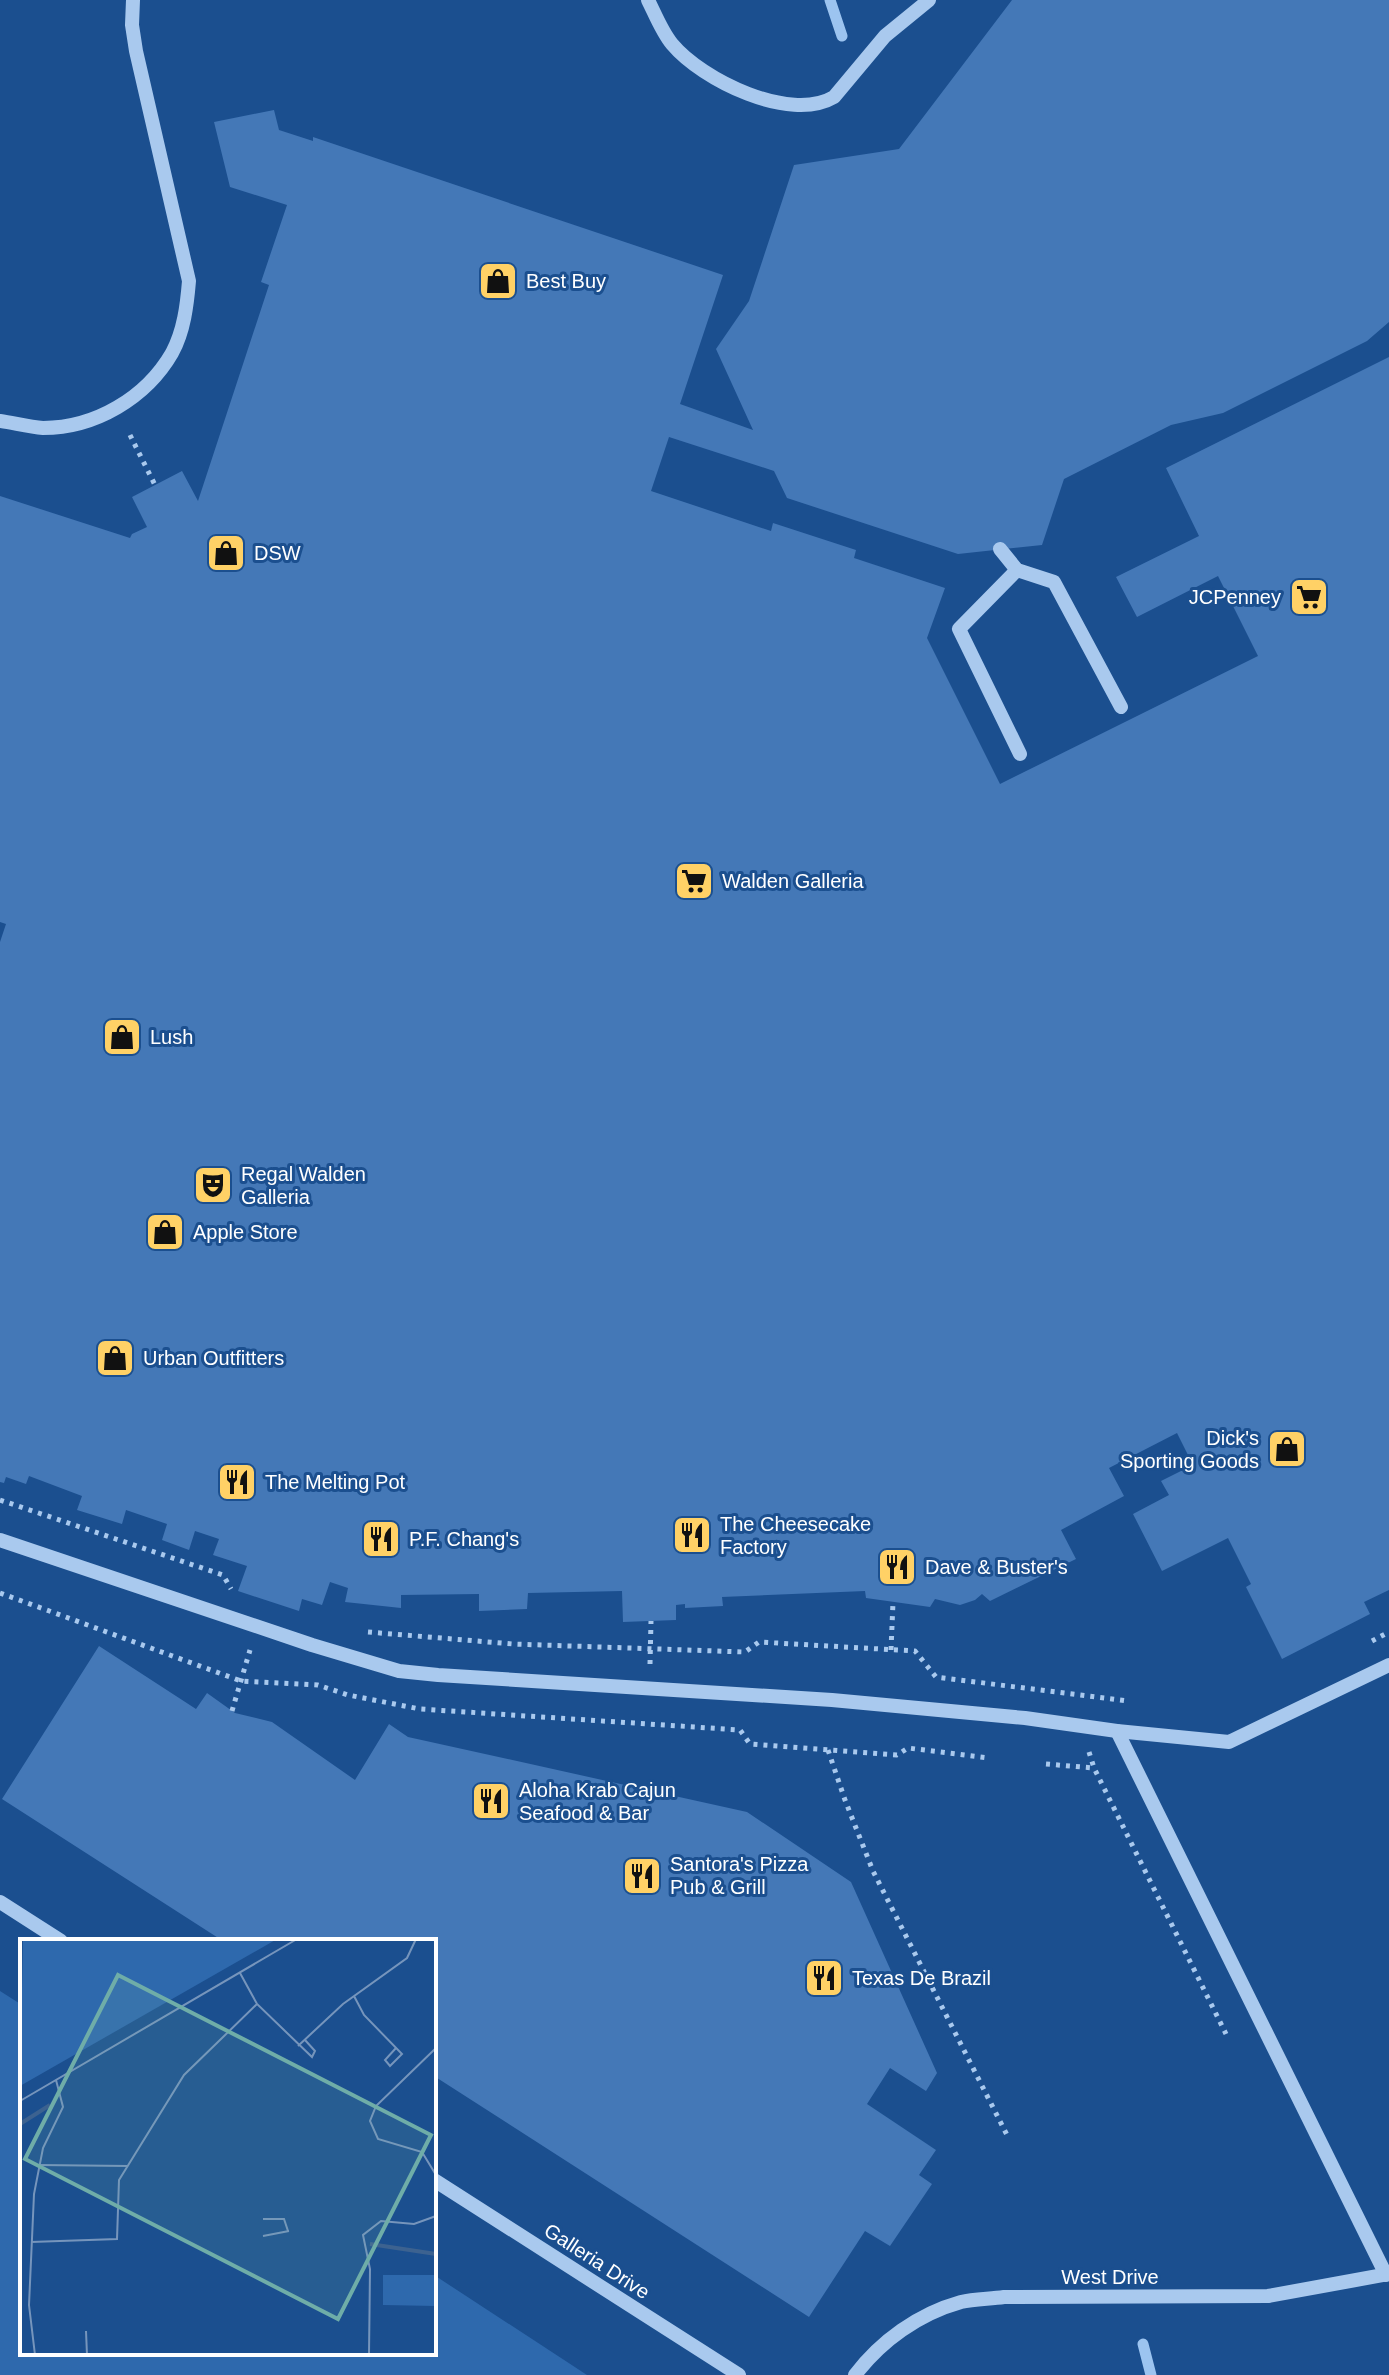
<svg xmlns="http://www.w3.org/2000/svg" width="1389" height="2375" font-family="Helvetica,sans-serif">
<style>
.green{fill:#2e69ad}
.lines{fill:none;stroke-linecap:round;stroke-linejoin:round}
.stream{stroke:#9cc4f0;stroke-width:11}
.building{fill:#4478b7}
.path{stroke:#a9c9ee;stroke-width:5;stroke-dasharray:4 6;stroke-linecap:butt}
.minor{stroke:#a9c9ee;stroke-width:14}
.labels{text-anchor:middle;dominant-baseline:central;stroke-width:6;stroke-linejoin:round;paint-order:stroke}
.poi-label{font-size:20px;fill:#fff;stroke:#1b4f8f;text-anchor:start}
.street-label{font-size:20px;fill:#fff;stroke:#1b4f8f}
.inset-river{fill:none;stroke:#3c6290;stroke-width:4}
.inset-road{fill:none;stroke:#7695bc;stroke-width:2}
.view{fill:#6fada8;fill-opacity:0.15;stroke:#6fada8;stroke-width:4}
.inset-edge{fill:none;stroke:#fff;stroke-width:4}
</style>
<rect width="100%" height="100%" fill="#1b4f8f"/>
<!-- green -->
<path class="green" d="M0,1991L22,2005V2353H434V2275L587,2375H0Z"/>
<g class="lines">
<!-- stream -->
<g class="stream">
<path d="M830,0L842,36"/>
<path d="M1143,2344L1151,2375"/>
</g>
</g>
<!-- building -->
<g class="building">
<path d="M1012,0H1389V322L1367,341L1223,413L1171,425L1064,479L1042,545L958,554L787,498L774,471L669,437L651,491L771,531L773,523L856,550L854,558L945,588L927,638L1000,784L1258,656L1218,576L1137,617L1116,577L1199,536L1166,468L1389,357V1590L1364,1602L1370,1614L1282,1659L1246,1587L1251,1584L1228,1538L1162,1571L1133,1514L1169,1495L1161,1481L1193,1465L1177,1433L1109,1468L1124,1496L1061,1530L1076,1559L990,1601L982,1594L975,1600L960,1605L935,1599L930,1607L866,1598L865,1591L722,1597L723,1606L685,1608V1604L676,1605V1620L623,1622L622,1591L528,1593L527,1609L479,1611V1594L401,1595V1608L345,1602L348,1588L330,1582L322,1605L302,1599L299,1611L238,1591L247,1566L213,1555L219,1539L195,1531L189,1550L162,1540L167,1524L126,1510L122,1524L77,1510L82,1496L29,1476L26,1484L6,1477L4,1483L0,1482V942L6,924L0,922V496L130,538L132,534L147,527L132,497L182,471L198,501L269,285L261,282L287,205L230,187L214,122L274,110L279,130L313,141V137L723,275L680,404L753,430L716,349L749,301L794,165L899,149Z"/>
<path d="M99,1646L196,1709L207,1693L235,1713L272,1722L355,1780L389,1724L408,1737L747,1812L851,1882L937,2073L926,2091L890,2068L867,2104L936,2150L919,2175L932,2184L890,2246L865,2231L809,2317L434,2076V1941H223L2,1799Z"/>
</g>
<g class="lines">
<!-- path -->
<g class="path">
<path d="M130,435L155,485"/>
<path d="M0,1500L223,1575L231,1589"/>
<path d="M0,1593L241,1681L318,1685L348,1695L420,1709L740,1730L750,1744L897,1755L908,1748L989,1758"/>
<path d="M368,1632L513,1644L745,1652L759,1642L915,1651L936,1677L1128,1701"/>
<path d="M1372,1641L1389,1632"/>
<path d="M891,1650L893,1602"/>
<path d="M650,1664L651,1621"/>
<path d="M232,1711L250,1650"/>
<path d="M828,1750L845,1800L873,1871L1008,2137"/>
<path d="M1089,1752L1094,1768L1226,2034"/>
<path d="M1046,1764L1094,1768"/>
</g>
<!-- minor -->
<g class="minor">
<path d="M648,0C655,14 662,32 672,44C702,80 790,123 834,97L885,36L929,0"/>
<path d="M0,421C14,423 29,427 43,428C95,428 146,398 172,353C184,331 187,305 189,281L136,51L132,25L133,0"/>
<path d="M1000,549L1017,570L1054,582L1121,707"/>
<path d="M1017,570L959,629L1020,754"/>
<path d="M0,1540L312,1645L399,1671L438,1675L832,1700L1025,1718L1117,1731L1229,1742L1389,1665"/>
<path d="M1117,1731L1386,2275"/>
<path d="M0,1902L61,1941"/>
<path d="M434,2180L739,2375"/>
<path d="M855,2375C881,2341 918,2314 961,2302C974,2299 990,2299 1004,2297L1268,2296L1389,2274"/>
</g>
</g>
<!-- icons -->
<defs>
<symbol id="shop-square" viewBox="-11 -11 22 22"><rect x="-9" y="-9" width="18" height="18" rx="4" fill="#ffd166" stroke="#1b4f8f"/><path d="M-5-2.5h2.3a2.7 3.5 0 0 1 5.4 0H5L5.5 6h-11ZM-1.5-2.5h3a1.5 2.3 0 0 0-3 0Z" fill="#111"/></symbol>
<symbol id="supermarket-square" viewBox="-11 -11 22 22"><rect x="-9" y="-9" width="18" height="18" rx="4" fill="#ffd166" stroke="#1b4f8f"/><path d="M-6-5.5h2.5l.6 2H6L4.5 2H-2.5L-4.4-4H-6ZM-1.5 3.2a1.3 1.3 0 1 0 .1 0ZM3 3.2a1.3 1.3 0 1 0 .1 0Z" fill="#111"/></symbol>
<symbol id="theatre-square" viewBox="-11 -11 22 22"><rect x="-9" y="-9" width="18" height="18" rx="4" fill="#ffd166" stroke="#1b4f8f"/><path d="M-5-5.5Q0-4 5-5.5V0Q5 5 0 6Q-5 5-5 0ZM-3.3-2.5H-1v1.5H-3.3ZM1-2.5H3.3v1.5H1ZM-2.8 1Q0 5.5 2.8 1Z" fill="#111"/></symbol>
<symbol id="restaurant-square" viewBox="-11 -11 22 22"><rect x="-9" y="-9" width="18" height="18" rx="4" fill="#ffd166" stroke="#1b4f8f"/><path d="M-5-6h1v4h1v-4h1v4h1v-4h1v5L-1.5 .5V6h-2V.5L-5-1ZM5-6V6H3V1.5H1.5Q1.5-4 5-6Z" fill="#111"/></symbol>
</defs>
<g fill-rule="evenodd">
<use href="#shop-square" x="476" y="259" width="44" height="44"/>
<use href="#shop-square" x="204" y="531" width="44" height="44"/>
<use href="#supermarket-square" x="1287" y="575" width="44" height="44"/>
<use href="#supermarket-square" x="672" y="859" width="44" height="44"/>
<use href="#shop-square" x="100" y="1015" width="44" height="44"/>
<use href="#theatre-square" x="191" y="1163" width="44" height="44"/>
<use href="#shop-square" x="143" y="1210" width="44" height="44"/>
<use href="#shop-square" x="93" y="1336" width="44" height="44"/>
<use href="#shop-square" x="1265" y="1427" width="44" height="44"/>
<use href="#restaurant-square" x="215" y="1460" width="44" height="44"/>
<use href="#restaurant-square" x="670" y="1513" width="44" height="44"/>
<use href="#restaurant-square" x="359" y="1517" width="44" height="44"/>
<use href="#restaurant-square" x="875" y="1545" width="44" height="44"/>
<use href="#restaurant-square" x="469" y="1779" width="44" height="44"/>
<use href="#restaurant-square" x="620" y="1854" width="44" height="44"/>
<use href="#restaurant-square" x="802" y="1956" width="44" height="44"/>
</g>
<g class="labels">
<!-- poi labels -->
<g class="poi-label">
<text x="526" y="281">Best Buy</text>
<text x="254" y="553">DSW</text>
<text x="1281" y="597" text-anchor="end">JCPenney</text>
<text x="722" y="881">Walden Galleria</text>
<text x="150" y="1037">Lush</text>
<text x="241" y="1174">Regal Walden<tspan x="241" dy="23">Galleria</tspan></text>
<text x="193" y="1232">Apple Store</text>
<text x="143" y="1358">Urban Outfitters</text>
<text x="1259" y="1438" text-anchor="end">Dick's<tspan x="1259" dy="23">Sporting Goods</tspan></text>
<text x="265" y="1482">The Melting Pot</text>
<text x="720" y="1524">The Cheesecake<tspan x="720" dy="23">Factory</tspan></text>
<text x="409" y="1539">P.F. Chang's</text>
<text x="925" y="1567">Dave &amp; Buster's</text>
<text x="519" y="1790">Aloha Krab Cajun<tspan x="519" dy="23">Seafood &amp; Bar</tspan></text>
<text x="670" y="1864">Santora's Pizza<tspan x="670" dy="23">Pub &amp; Grill</tspan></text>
<text x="852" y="1978">Texas De Brazil</text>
</g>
<!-- street labels -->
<g class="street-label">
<text transform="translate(597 2261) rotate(33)">Galleria Drive</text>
<text x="1110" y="2277">West Drive</text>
</g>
</g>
<!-- overview -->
<g transform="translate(20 1939)">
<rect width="416" height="416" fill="#1b4f8f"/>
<path d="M3,0H257L0,147ZM363,336H416V367L363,366Z" fill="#2e69ad"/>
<path class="inset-river" d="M0,185L30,166M350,305L416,315"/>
<path class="inset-road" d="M220,34L237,65L292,118L295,112L285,101M334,57L344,76L382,115L370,127L365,121L376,109M278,107L323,65L387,19L396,0M416,109L356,167L350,182L358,200L402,213L416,236M0,162L277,0M18,226L108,227M243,280H264L268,292M243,297L269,292M11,303L97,300L99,241L164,136L237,65M66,392L67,416M15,416L9,366L14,255L23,209L43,168L36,141M349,416L350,330L343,296L361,282L394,285L416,277"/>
<path class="view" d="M98,36L411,196L318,380L5,220Z"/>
<rect width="416" height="416" class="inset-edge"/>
</g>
</svg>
